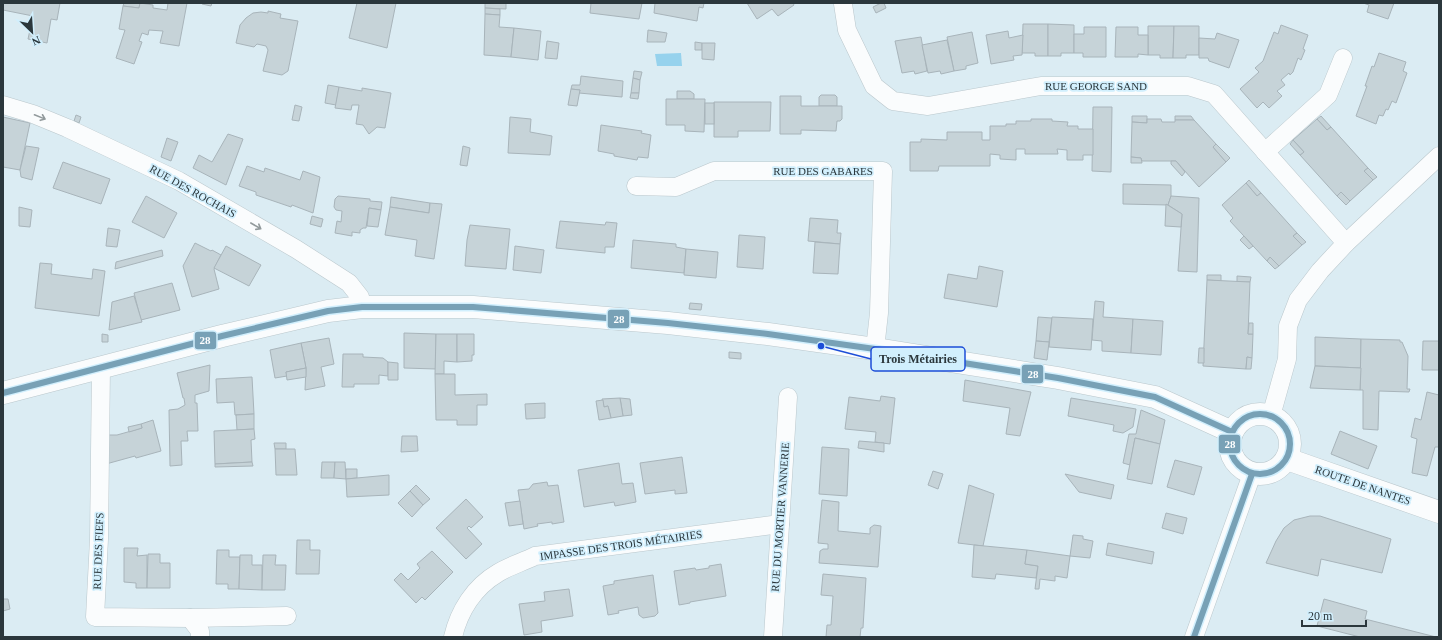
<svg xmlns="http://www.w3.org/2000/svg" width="1442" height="640" font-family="Georgia,serif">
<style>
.water{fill:#96d2ed}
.building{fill:#c6d3d8;stroke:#a8b4ba}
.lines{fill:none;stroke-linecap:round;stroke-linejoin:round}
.street-casing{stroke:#bac7cc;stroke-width:19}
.secondary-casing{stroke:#bac7cc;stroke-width:23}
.street{stroke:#fafcfd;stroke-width:18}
.secondary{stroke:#fafcfd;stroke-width:22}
.bus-1-casing{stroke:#d1effd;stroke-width:9}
.bus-1{stroke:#78a1b6;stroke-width:6}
.oneway{stroke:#929a9c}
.labels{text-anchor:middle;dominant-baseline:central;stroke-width:3.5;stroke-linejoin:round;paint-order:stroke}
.street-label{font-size:11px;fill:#2b373c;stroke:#d1effd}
.leader{fill:none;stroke:#1d4ed8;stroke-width:1.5}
.callout-dot{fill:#1d4ed8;stroke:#d1effd;stroke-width:1.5}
.callout{fill:#d1effd;stroke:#1d4ed8;stroke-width:1.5}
.callout-label{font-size:12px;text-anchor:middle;font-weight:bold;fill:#2b373c}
.line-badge{stroke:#d1effd;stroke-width:1.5}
.badge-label{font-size:11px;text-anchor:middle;font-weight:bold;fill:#fff}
</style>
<rect width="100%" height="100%" fill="#dbecf3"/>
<!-- water -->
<path class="water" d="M681,53L682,66H657L655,54Z"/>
<!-- building -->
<g class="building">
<path d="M3,3H60L57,20L51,19L47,43L28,39L33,16L3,10Z"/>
<path d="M124,3H140L139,8L123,6Z"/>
<path d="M140,3L153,5V8L167,10L168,3H187L179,46L160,43L163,31L149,30L148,35L142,33L139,41L142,42L134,64L116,58L125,30L119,29L123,6L139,8Z"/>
<path d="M203,3H212L211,6L202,4Z"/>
<path d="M357,3H396L387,48L349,38Z"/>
<path d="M485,3H506V9L485,8Z"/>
<path d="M591,3H642L639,19L590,13Z"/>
<path d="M655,3H704L703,8L699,7L697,21L654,13Z"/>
<path d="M747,3H793L794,5L778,16L772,9L757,19Z"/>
<path d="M881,3H884L886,8L876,13L873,7Z"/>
<path d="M1363,3H1394L1388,19L1367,12L1369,5Z"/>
<path d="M485,8L500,9V15L485,14Z"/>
<path d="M268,11L281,14L280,18L298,21L288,71L282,75L263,71L268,50L266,46L257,44L254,47L236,43L240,25L246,18L253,13L261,12L268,13Z"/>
<path d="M485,14L500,15L499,27L514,28L511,57L484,55Z"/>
<path d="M1023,24H1048V56H1035V53H1022Z"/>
<path d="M1048,24L1074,25V53H1061V56H1048Z"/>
<path d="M1281,25L1308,35L1303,49L1305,50L1301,60L1298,58L1293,72L1290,75L1289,73L1281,80L1285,85L1277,91L1282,96L1269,108L1263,102L1257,108L1240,89L1259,72L1255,68L1263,61L1274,32L1278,34Z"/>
<path d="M1148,26H1174L1173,58H1160V55H1148Z"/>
<path d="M1174,26H1199V55H1186V58H1173Z"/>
<path d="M1084,27H1106V57H1083V53H1074V34H1084Z"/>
<path d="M1116,27H1138V35H1148V55L1138,54V57H1115Z"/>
<path d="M514,28L541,31L538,60L511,57Z"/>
<path d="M648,30L667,33L665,42H647Z"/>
<path d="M1008,31L1009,38L1023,35L1022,55L1013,56L1014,60L991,64L986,35Z"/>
<path d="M972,32L978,63L966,66V69L954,71L947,37Z"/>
<path d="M1217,33L1239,40L1229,68L1209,61L1208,58H1199V38L1215,39Z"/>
<path d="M921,37L927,71L915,74L914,71L902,73L895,41Z"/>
<path d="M947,40L954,71L941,74L940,71L928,73L922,45Z"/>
<path d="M547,41L559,43L557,59L545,58Z"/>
<path d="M695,42L702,43V50H695Z"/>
<path d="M702,43H715L714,60L702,59Z"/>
<path d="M1379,53L1406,62L1403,71L1407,73L1396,103L1392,101L1388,110L1386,109L1383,116L1379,115L1376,124L1356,116L1367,86H1365L1372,66L1374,67Z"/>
<path d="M634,71L642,72L640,80L633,78Z"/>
<path d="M581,76L623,81L622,97L579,93L580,90L571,89L572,85H580Z"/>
<path d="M633,78L640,80L639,93H631Z"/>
<path d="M328,85L339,87L336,105L325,103Z"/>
<path d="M339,87L362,91V88L391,93L385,128L377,127L369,134L363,125L356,124L359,105H352L351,110L335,108Z"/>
<path d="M571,89L580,90L577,106L568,105Z"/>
<path d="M677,91H690L694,94V99H677Z"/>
<path d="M631,93H639L638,99L630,98Z"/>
<path d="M821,95H835L837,97V106H819V97Z"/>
<path d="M780,96H801V106H842V119L840,121H837L836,131L801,130V134H780Z"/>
<path d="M666,99H705L704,132L685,131V125H666Z"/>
<path d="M714,102H771L770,131H738V137H714Z"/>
<rect x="705" y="103" width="9" height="21"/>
<path d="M295,105L302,107L299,121L292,120Z"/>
<path d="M1093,107H1112L1111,172L1092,171Z"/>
<path d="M76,115L81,117L79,123L74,121Z"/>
<path d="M1132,116H1147V123L1132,122Z"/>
<path d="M1175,116H1191L1194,120H1175Z"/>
<path d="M1321,116L1331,127L1327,130L1317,119Z"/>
<path d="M3,117L30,123L20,170L3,167Z"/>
<path d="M510,117L531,119L530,132L552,136L550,155L508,153Z"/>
<path d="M1031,119H1052V121L1068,122L1067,126H1078V129H1093V155H1083V160H1067V150L1057,149L1058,154H1025V149H1016V160L1000,159V155L990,154V166H939L938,171H910V142H921V139L947,140V132H982V140H990V126H1006V124H1016V121H1031Z"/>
<path d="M1147,119H1161L1162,122H1175V120H1194L1216,144L1213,147L1226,162L1199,187L1176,161H1142L1141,158L1131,157L1132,122L1147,123Z"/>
<path d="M1317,119L1327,130L1331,127L1368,168L1364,171L1373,180L1350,201L1341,192L1337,196L1300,155L1304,152L1293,140Z"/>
<path d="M601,125L642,131L641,133L651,135L648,158L638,157L637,160L614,156V154L598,151Z"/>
<path d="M228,134L243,139L226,185L193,168L199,155L212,162Z"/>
<path d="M167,138L178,142L171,161L161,157Z"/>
<path d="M1293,140L1304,152L1300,155L1290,144Z"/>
<path d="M1216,144L1230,158L1226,162L1213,147Z"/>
<path d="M26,146L39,148L32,180L21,177L20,170Z"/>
<path d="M463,146L470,148L467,166L460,165Z"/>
<path d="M1131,157L1141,158L1142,163H1131Z"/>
<path d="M1171,161H1176L1185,172L1182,176L1171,164Z"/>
<path d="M63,162L110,179L101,204L53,188Z"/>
<path d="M247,166L264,172L265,168L300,180L303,171L320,177L313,213L292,205L291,207L256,195V192L239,186Z"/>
<path d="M1368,168L1377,177L1373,180L1364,171Z"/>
<path d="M1249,180L1261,193L1257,196L1246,183Z"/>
<path d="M1246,183L1257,196L1261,193L1297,233L1293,236L1302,245L1279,266L1270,257L1267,261L1230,221L1233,218L1222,205Z"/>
<path d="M1123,184L1171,185V196L1168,205L1123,204Z"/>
<path d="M1341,192L1350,201L1346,205L1337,196Z"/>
<path d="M146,196L177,213L164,238L132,222Z"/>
<path d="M338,196L370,199V201L382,202L381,210L369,208L366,228H363L360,230V233L352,232V236L335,233L337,221L341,222L342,211L336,210L334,207L335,199Z"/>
<path d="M1171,196L1199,198L1197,272L1178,271L1182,214L1168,205Z"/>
<path d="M391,197L430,203L429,213L390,207Z"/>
<path d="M430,203L442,204L434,259L415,256L417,240L385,235L390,207L429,213Z"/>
<path d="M1166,204L1182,214L1181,227L1165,226Z"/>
<path d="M19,207L32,210L30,227L19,226Z"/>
<path d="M369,208L381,210L378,227L367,226Z"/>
<path d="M312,216L323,219L321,227L310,224Z"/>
<path d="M810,218L838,220L837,233H841L840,244L808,241Z"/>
<path d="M560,221L605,225L606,222L617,223L614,247H605V253L556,248Z"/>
<path d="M470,225L510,229L506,269L465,266L467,240Z"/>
<path d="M108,228L120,230L117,247L106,246Z"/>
<path d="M1297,233L1306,242L1302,245L1293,236Z"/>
<path d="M739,235L765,237L763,269L737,267Z"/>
<path d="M1244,236L1253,246L1249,249L1240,240Z"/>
<path d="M633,240L676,244V247L686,249L684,273L631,268Z"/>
<path d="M815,242L840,244L838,274L813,273Z"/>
<path d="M195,243L211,251L212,250L221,255L214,269L219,289L192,297L183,266Z"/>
<path d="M226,246L261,265L249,286L214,268Z"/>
<path d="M515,246L544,250L541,273L513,270Z"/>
<path d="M686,249L718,252L716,278L684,275Z"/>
<path d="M162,250L163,256L115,269L116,262Z"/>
<path d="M1270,257L1279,266L1275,269L1267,261Z"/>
<path d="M40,263L52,264L51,274L92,279L93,269L105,271L99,316L35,308Z"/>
<path d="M979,266L1003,271L997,307L944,298L948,274L977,279Z"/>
<path d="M1207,275H1221V281L1207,280Z"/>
<path d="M1237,276L1251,277L1250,282H1237Z"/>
<path d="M1207,280L1250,282L1248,334H1253L1252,358L1247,357L1246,369L1203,366Z"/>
<path d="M172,283L180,310L141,320L134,293Z"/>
<path d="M134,296L142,322L109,330L112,302Z"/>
<path d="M1095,301L1104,302L1103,317L1133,319L1131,353L1102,351V341L1092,340Z"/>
<path d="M690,303L702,304L701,310L689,309Z"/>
<path d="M1038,317L1052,318L1049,342L1036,341Z"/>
<path d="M1052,317L1093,319L1091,350L1049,347Z"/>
<path d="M1133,319L1163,321L1161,355L1131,353Z"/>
<path d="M1249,323H1253V334H1248Z"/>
<path d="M404,333L436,334V369L404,368Z"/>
<path d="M102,334L108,335V342H102Z"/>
<path d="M436,334H457V362L444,361V374H435Z"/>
<path d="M457,334H474V355H472V361L457,362Z"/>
<path d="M1315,337L1361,339V368L1315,366Z"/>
<path d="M329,338L334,364L321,367L325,386L305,390L306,368L301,343Z"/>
<path d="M1361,339L1400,340V342H1402L1408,356L1407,389H1410L1409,392L1379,391L1378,430L1363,429V390H1360Z"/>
<path d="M1036,341L1049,342L1047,360L1034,358Z"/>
<path d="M1423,341H1439V370H1422Z"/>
<path d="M301,343L306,368L286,372L287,376L275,378L270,350Z"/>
<path d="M1199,348H1204V363H1198Z"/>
<path d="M729,352L741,353V359L729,358Z"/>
<path d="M343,354H363V357L383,358L388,362V376L379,375V384H354V387H342Z"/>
<path d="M1247,357L1252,358L1251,369H1246Z"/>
<path d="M388,362L398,363V380H388Z"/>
<path d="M210,365L209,391L195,395V403H197L198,431H187L188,441H181L182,465L170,466L169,410L178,409L185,405L184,398H183L177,373Z"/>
<path d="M1315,366L1361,368L1360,390L1310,388Z"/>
<path d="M306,368V377L287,380L286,372Z"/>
<path d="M435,374H455V395L487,394V405H477V425H457V420H436Z"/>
<path d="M252,377L254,414L235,415L234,402L217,403L216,379Z"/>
<path d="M965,380L1031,392L1020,436L1006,434L1010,408L963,401Z"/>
<path d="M1427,392L1439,395V447H1435L1427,476L1412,473L1417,439L1411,437L1415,418L1421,420Z"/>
<path d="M881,396L895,398L890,444L875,442L876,432L845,429L849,397L880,401Z"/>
<path d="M620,398L630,399L632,415L623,416Z"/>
<path d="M620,398L623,416L611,418L608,406L604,407L602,399Z"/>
<path d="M1071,398L1136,409L1133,427L1123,433L1113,431L1114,425L1068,416Z"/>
<path d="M603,400L604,407L608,406L611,418L599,420L596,401Z"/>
<path d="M545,403V418L526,419L525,404Z"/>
<path d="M1141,410L1165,420L1160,444L1135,438L1130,465L1123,463L1129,434H1136Z"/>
<path d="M254,414V429L237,430L236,415Z"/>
<path d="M153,420L161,451L136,458L135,456L106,464V435H117L142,428L141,424Z"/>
<path d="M141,424L142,428L129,432L128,427Z"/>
<path d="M254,429L255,439L251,440L252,462L215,464L214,431Z"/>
<path d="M1340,431L1377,446L1368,469L1331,454Z"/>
<path d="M402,436H417L418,451L401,452Z"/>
<path d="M1135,438L1160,444L1152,484L1127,479Z"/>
<path d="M859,441L884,443V452L858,448Z"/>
<path d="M274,443H286V449H275Z"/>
<path d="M822,447L849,449L847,496L819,494Z"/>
<path d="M275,449H295L297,475H276Z"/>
<path d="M682,457L687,493L675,494V490L645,494L640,463Z"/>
<path d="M1175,460L1202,467L1194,495L1167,487Z"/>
<path d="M252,462L253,466L215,467V464Z"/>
<path d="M322,462H335L334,478H321Z"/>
<path d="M335,462H345L346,479L334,478Z"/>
<path d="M619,463L622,484L633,483L636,502L615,506L614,502L584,507L578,470Z"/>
<path d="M346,469H357V478L346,479Z"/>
<path d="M933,471L943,474L938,489L928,485Z"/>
<path d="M1065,474L1114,485L1111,499L1079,492Z"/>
<path d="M389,475V495L347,497L346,479Z"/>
<path d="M547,482L548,486L558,485L564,522L552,524V522L537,524L538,526L524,529L518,490L529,489L533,484Z"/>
<path d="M416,485L430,499L423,505L410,491Z"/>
<path d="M969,485L994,494L983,546L958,543Z"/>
<path d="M410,491L423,505L412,517L398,503Z"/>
<path d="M466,499L483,517L471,528L469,526L467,528L482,544L466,559L436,528Z"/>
<path d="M822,500L839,502L838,531L870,534V528L874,525L881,526L878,567L819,563L820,551L823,549H828V544L818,543Z"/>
<path d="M520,501L523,524L509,526L505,503Z"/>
<path d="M1166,513L1187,518L1183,534L1162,528Z"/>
<path d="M1310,516H1320L1391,539L1382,573L1321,559L1318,576L1266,563L1276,541L1284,528L1294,520Z"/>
<path d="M1073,535L1083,536V539L1093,541L1090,558L1070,556Z"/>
<path d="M297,540H310V550H320L319,574H296Z"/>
<path d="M1108,543L1154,552L1152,564L1106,555Z"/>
<path d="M974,545L1027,550L1025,564L1038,566L1036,578L996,574L995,579L972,577Z"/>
<path d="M124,548H138L137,556L147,555V588H136V583L124,582Z"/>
<path d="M217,550H229V557H240L239,589H228V584H216Z"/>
<path d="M1027,550L1070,556L1067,578L1055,576V581L1040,579L1039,589H1035L1038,566L1025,564Z"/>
<path d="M432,551L453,572L425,600L422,597L416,603L394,580L401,573L408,580L420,568L417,564Z"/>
<path d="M148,554H160V563H170V588H147Z"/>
<path d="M240,555H252V565H262V590L239,589Z"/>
<path d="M263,555H276L275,565H286L285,590H262Z"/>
<path d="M721,564L726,596L690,602V603L679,605L674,571L695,568L696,570L709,568V566Z"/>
<path d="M823,574L866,578L863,628H861L860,637H826L827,625H831L833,596L821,595Z"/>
<path d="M653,575L658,613L655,616L643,618L639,615L638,607L618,611L619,613L608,615L603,586L614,584V581Z"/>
<path d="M569,589L573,616L541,621L542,632L524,635L519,604L545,601L544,592Z"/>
<path d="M3,599H8L10,609L3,611Z"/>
<path d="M1324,599L1367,611L1365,619L1436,637H1360L1317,626Z"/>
</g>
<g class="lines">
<defs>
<g id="street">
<path d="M843,4L847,30L874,86L893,101L928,106L1041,86H1188L1214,94L1346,243"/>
<path d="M3,105L33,114L67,128L179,181L296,249L349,283L360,297L362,307"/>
<path d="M1265,152L1328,95L1343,58"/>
<path d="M636,186L676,187L714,171H883L879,313L875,349"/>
<path d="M101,367L99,539L95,617L190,618L287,616"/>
<path d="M1271,416L1287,359L1288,326L1298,300L1320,271L1346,243L1439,156"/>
<path d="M190,618L200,631V637"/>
<path d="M453,637C459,611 474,587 498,573C509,566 523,562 535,556L780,524"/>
<path d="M773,637L788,397"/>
<path d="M1194,637L1252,474"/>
</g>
<g id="secondary">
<path d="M3,393L222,336L328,311L362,307H473L668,323L768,334L875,349L1058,378L1155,397L1232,432"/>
<circle cx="1260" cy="444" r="30"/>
<path d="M1287,459L1439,512"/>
</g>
</defs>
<!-- street casing -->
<use href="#street" class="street-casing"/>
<!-- secondary casing -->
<use href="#secondary" class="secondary-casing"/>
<!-- street -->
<use href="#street" class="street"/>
<!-- secondary -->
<use href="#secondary" class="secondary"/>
<defs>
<g id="bus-1">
<path d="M3,393L222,336L328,311L362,307H473L668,323L768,334L875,349L1058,378L1155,397L1232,432"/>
<circle cx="1260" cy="444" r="30"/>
<path d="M1194,637L1252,474"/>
</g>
</defs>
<!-- bus-1 casing -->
<use href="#bus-1" class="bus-1-casing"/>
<!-- bus-1 -->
<use href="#bus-1" class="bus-1"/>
</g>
<!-- one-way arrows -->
<defs><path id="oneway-shaft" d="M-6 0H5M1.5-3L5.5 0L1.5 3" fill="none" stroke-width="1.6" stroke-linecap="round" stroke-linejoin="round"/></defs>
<g class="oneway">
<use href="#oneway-shaft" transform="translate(40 117) rotate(22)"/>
<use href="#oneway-shaft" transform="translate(256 226) rotate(30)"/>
</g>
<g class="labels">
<!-- street labels -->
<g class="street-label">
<text x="1096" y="86">RUE GEORGE SAND</text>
<text x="823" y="171">RUE DES GABARES</text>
<text transform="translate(193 191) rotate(29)">RUE DES ROCHAIS</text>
<text transform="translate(1363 485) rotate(19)">ROUTE DE NANTES</text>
<text transform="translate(780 517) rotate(-86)">RUE DU MORTIER VANNERIE</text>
<text transform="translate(621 545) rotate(-8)">IMPASSE DES TROIS MÉTAIRIES</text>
<text transform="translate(98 551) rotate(-88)">RUE DES FIEFS</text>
</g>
</g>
<!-- callouts -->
<path class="leader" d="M821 346L871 359"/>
<circle class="callout-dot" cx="821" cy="346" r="4"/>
<rect class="callout" x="871" y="347" width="94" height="24" rx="4"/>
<g class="callout-label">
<text x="918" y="363">Trois Métairies</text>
</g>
<g class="line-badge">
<rect x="607" y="309" width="23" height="20" rx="4" fill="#78a1b6"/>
<rect x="194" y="331" width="23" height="19" rx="4" fill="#78a1b6"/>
<rect x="1021" y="364" width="23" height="20" rx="4" fill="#78a1b6"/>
<rect x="1218" y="434" width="23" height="20" rx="4" fill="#78a1b6"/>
</g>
<g class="badge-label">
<text x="619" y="323">28</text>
<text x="205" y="344">28</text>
<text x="1033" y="378">28</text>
<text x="1230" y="448">28</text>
</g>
<!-- border -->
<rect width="1442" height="640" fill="none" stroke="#2b373c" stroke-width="8"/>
<!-- north arrow -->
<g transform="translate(32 32) rotate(155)" stroke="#d1effd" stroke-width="3" paint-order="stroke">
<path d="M0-3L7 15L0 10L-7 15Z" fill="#2b373c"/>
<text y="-6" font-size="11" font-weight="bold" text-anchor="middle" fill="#2b373c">N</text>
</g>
<!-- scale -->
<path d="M1302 620v6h64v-6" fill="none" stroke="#2b373c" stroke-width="2"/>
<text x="1308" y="620" font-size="12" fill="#2b373c" stroke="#d1effd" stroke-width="3" paint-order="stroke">20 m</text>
</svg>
